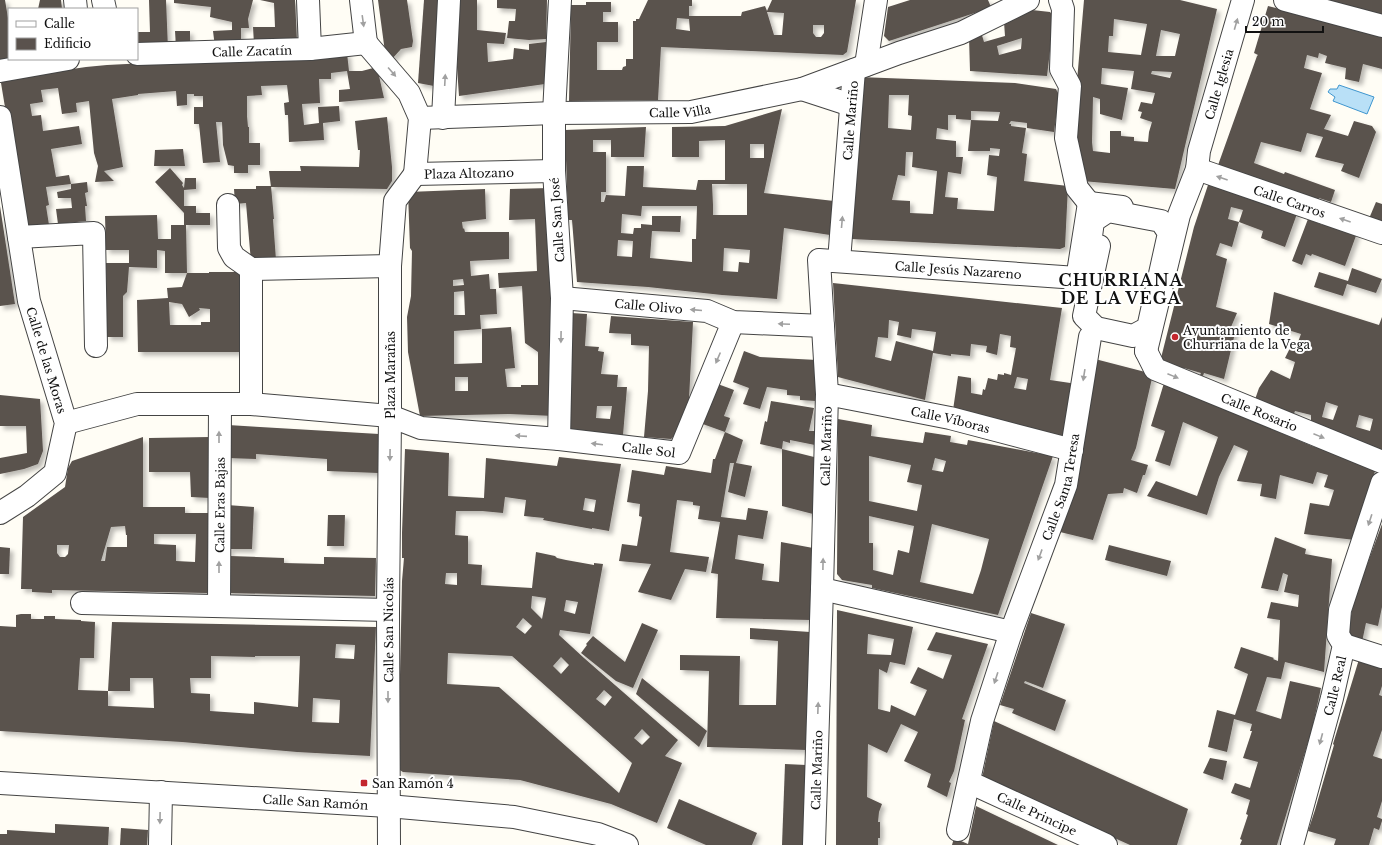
<svg xmlns="http://www.w3.org/2000/svg" width="1382" height="845" font-family="'Libre Baskerville',serif">
<style>
.water{fill:#b9e0f7;stroke:#3f96cf}
.building{fill:#5a524d;fill-rule:evenodd;filter:url(#shadow)}
.lines{fill:none;stroke-linecap:round;stroke-linejoin:round}
.minor-casing{stroke:#444;stroke-width:24}
.minor{stroke:#fff;stroke-width:22}
.oneway{fill:#a0a0a0}
.poi-dot{fill:#c4262e;stroke:#fff;stroke-width:1.5}
.labels{text-anchor:middle;dominant-baseline:central;stroke-width:4;stroke-linejoin:round;paint-order:stroke}
.street-label{font-size:12px;fill:#111;stroke:#fff}
.poi-label{font-size:12px;fill:#111;stroke:#fff;text-anchor:start}
.district-label{font-size:16px;font-weight:bold;letter-spacing:1px;fill:#111;stroke:#fff}
</style>
<defs>
<filter id="shadow"><feDropShadow dx="3.5" dy="3.5" stdDeviation="2" flood-color="#0004"/></filter>
</defs>
<rect width="100%" height="100%" fill="#fffdf5"/>
<!-- water -->
<path class="water" d="M1339,85L1374,97L1367,114L1333,101L1335,97L1328,92L1330,89H1337Z"/>
<!-- building -->
<g class="building">
<path d="M0,0H5L8,18L9,17V60L0,62Z"/>
<path d="M40,0H61L62,9H38Z"/>
<path d="M149,0H166L168,49L137,50V32H150Z"/>
<path d="M174,0H253L248,19L249,28H241V45L215,47L213,31L232,30V22L210,17L211,7L174,3Z"/>
<path d="M260,0H295L297,41L254,44L253,27H275L274,3Z"/>
<path d="M378,0H407L413,41L412,47L401,49L392,59L385,52Z"/>
<path d="M424,0H440L434,86L418,83Z"/>
<path d="M460,0H477V30L506,33L504,44L487,43L488,62L513,59L514,48L529,50V44L546,42L545,84L459,96L457,67Z"/>
<path d="M497,0H547L546,39L529,40L507,38L509,21H515L516,9L497,8Z"/>
<path d="M648,0H692V6H689V16H741L742,12L765,6L767,11L772,0H856L847,52L843,55L661,47L658,100L569,101L571,5H586V2H611V12H603V22H618V42H597V70H622L623,67L626,66V59H633V21H636V19H639ZM767,12L784,13L782,35H774ZM677,18L689,19L690,31L676,29ZM813,25H824V33L821,37H816L813,33Z"/>
<path d="M910,0H988L991,7L987,9L889,41L884,36L888,7Z"/>
<path d="M1084,0H1180L1217,9L1175,189L1082,181L1076,140L1077,81ZM1114,19L1147,24L1141,55L1108,52L1109,36H1113ZM1161,30L1180,34L1175,56H1156ZM1102,68L1134,71L1131,89L1155,93L1152,104L1141,102L1138,111L1142,112L1140,118L1152,122L1149,132L1148,142L1134,141V137L1121,136V131H1110V153L1093,151L1092,142L1093,97L1100,99V114L1122,120L1128,88L1101,84ZM1152,71L1172,72L1170,78L1151,74Z"/>
<path d="M1321,0H1382V16Z"/>
<path d="M1268,6L1382,35V69L1363,64L1359,82L1345,79L1346,68L1325,63L1327,56L1319,53L1318,58L1307,55L1304,68L1322,73L1310,109L1331,115L1324,129L1348,136L1354,121L1372,126L1376,132L1359,178L1341,171L1344,164L1315,157L1323,137L1307,133L1301,152L1261,142L1254,163L1284,174L1285,172L1335,190L1331,202L1319,198L1317,204L1217,168L1257,56L1258,55L1254,53Z"/>
<path d="M1032,10L1050,12L1054,17L1047,76L970,71L969,37L981,32L984,42L1005,36L1004,22ZM1022,38L1021,49L999,55L997,46Z"/>
<path d="M175,31H190V47L176,48Z"/>
<path d="M347,53L349,71H362L377,67L384,98L339,102V90L350,89L347,71L331,73V79H319L320,103L302,104L304,125L319,123L318,107L339,106L340,121L323,123L324,140L289,142L288,115H285L284,103L289,102L287,85L261,86L262,95L247,96V116L248,127H249V143H260V165H248V173H234V166L228,165L223,145L222,122H216L220,162L203,163L199,124H194V107H203V96H194V94H187V105L177,106L176,91L138,94V95L112,99L123,167L104,171L114,181L95,182L98,166L94,153L89,101L76,103L77,112L62,114L58,88L41,90L43,102L30,104L32,116L41,115L43,131L79,126L82,144L51,149L56,177L69,175L71,184L46,187L49,205L46,206L49,225L25,228L1,83L4,79L86,67L107,65Z"/>
<path d="M859,77L1015,83L1056,89L1059,95L1054,132L1027,128V123L1011,121L1009,124H1011V126L1026,128L1022,153L1027,154L1024,181L1068,186L1065,247L1060,249L851,239ZM889,95H909L908,115L912,116L911,130L888,128ZM971,111L1000,112L998,121L971,120L968,151H990V148L1000,149L999,156L989,155L987,175L997,177L994,211L957,209L958,198L945,197L948,172L961,174L963,157H956V141L936,139L937,128L948,130V115H956V119L971,120ZM906,152H913L912,167L937,171L933,214L910,213V201L892,200L898,175L905,176Z"/>
<path d="M782,109L764,193L834,201L830,235L784,228L777,299L722,295L648,287L577,282L572,220H568L565,130L646,127L644,157H611V140H593V152H606V192H601V202H604L606,195L625,196L627,166H644L643,187L696,190L698,180H725V140L699,141V157H672V127L725,126ZM750,144H764V158H750ZM712,184H747V215H713V205ZM642,206H697L696,239H692V262L650,258L652,231L680,232L681,216H652V225L641,224V228H634L633,234L621,233L622,214L641,216ZM618,240L633,241L632,257L617,256ZM724,248L750,250L749,263L739,262L738,272L723,271Z"/>
<path d="M387,117L392,167V181L387,189L271,187L269,171H301L300,166L359,167L360,150H358L355,121Z"/>
<path d="M183,149L185,166H154L155,150Z"/>
<path d="M170,168L183,183L182,185L184,188L185,178H196V189L184,190V206H196V213H210V225H186L187,273H165V251L157,250V268L129,267L127,292L123,296V337H107L106,263H129V250H106L105,216L157,215L158,239H171V225H184V213L155,182Z"/>
<path d="M87,182L88,192L85,193L87,206H85L86,221L58,224L56,209L72,208L71,198H58L57,192L71,189V184Z"/>
<path d="M1209,182L1298,211L1285,247L1261,238L1263,231L1239,222L1243,210L1231,207L1228,219L1239,222L1232,247L1220,243L1216,255L1227,259L1216,307L1237,313L1231,327L1236,329L1224,379L1204,373L1203,376L1200,375L1201,373L1184,368L1183,371L1181,370L1182,368L1160,362L1194,227Z"/>
<path d="M256,186H271L274,219H273L276,260L251,262L246,203L235,204L234,189H256Z"/>
<path d="M550,188L554,416L509,414L420,416L408,352L407,317L411,296L412,251L410,248L408,192L485,189L486,219L462,222L463,229L464,228L465,232H509V259L470,261L471,276L489,274L490,289H496L497,314L480,315L481,329L454,331V364L482,363V329L511,327L515,368L505,369L507,387H521V385H538V352L525,343L522,286L499,288L498,273L537,271L535,219L509,220L510,189ZM463,279L464,285L453,286V280ZM464,291L465,315H454V292ZM455,377H468V391H455Z"/>
<path d="M1376,202L1382,204V225L1368,221Z"/>
<path d="M0,206L15,304L0,306Z"/>
<path d="M1308,219L1323,225L1324,221L1357,233L1345,266L1312,254L1311,256L1306,254L1302,265L1292,261Z"/>
<path d="M1352,268L1382,279L1376,293L1347,284L1343,296L1314,287L1319,272L1348,281Z"/>
<path d="M209,272H240V352H138L137,300L168,298L167,288L182,287L187,273H209ZM169,302L182,304L189,317L200,310L199,308L210,309V322H201V325H170Z"/>
<path d="M833,283L1062,308L1050,380L1077,384L1066,439L953,410L958,376L971,378V393L982,395L983,389L985,390L988,378L997,380L998,374L1004,375V373L1011,375L1016,348L1010,347L1011,336L1000,334L997,355L986,352L987,346L971,344L970,356L951,354V356L933,353L925,400L838,377ZM889,320L899,322L897,335L911,338L912,329L936,332L933,351L896,341L891,361L875,357L878,337L888,338ZM1017,377L1028,379L1026,390L1014,388Z"/>
<path d="M1274,292L1379,325L1382,317V450L1311,430V415L1295,411L1290,424L1252,408L1259,388L1271,370L1290,379L1295,362L1285,358L1290,348L1295,350L1301,334L1269,324ZM1326,402L1338,406L1333,420L1322,417ZM1359,415L1373,419L1370,431L1356,427Z"/>
<path d="M571,313L587,314L585,346L599,347L598,351L604,352L601,374L618,375L617,387H627L623,435L570,431ZM597,406H612L610,419L596,418Z"/>
<path d="M611,316L693,322L689,399L674,436L671,439L644,437L648,391L649,346L631,345V334L609,333Z"/>
<path d="M744,351L760,357L817,360L816,401L800,400V396L787,395V390L767,387L760,409L743,404L749,388L733,382Z"/>
<path d="M1095,359L1153,374L1136,448L1131,460L1148,465L1145,475H1143L1137,493L1124,488L1123,493L1108,494L1093,540L1060,532Z"/>
<path d="M715,383L734,390L724,416L730,418L725,432L700,423Z"/>
<path d="M1164,383L1312,446L1373,465L1375,471L1355,540L1304,534L1310,503L1329,506L1334,490L1324,487L1328,475L1317,472L1313,484L1280,475L1276,499L1260,496L1262,484L1237,481L1248,451L1234,445L1219,477L1207,515L1147,496L1156,481L1197,496L1218,437L1183,422L1170,466L1155,461L1165,431L1151,426Z"/>
<path d="M0,395L40,399L43,451L38,464L24,469L0,474V458L27,453L26,426H0Z"/>
<path d="M771,401L814,408L809,431H815V445L790,440V443L783,441L782,449L760,444L765,421L767,422Z"/>
<path d="M838,419L872,425L871,436L923,443L925,432L951,436L950,442L967,445L968,440L1053,456L998,615L872,588V585L842,580L837,574ZM869,456L911,465L907,482L922,485L917,511L869,501ZM935,458L946,461L943,472L932,470ZM869,516L914,526L909,553L898,550L893,575L873,570V543H869ZM932,524L989,539L981,570L973,594L920,582Z"/>
<path d="M228,425L379,434L378,473L327,471V459L256,454V459L227,458Z"/>
<path d="M725,432L743,440L736,463L752,466L745,497L728,492L734,463H730L721,517L746,520L748,508L768,511L763,539L738,535L735,559L764,564L762,580L779,582L781,542L813,548L811,620L716,618L718,574L711,573L720,522L698,519L700,506L693,505V502L677,500L670,552L709,557L706,572L685,569L671,600L638,592L651,564L619,561L622,544L637,546L642,517L639,516L640,504L627,502L632,470L664,475L666,466L711,473L713,459H715Z"/>
<path d="M143,437V507H185V513H211V589L207,593L52,590V593L32,592V589H21L23,517L65,487L68,468L72,461ZM125,526L126,535H127V547H107L105,561H101L111,527ZM154,534H196L195,562L176,561V545L154,544ZM57,545H69L68,554L65,557H60L57,553Z"/>
<path d="M210,437V498L191,497L190,472H149V438Z"/>
<path d="M405,449L449,453L448,496L484,498L486,458L557,466L559,457L621,464L609,531L592,528V529L543,520L544,518L524,516L526,500L505,497L503,513L482,511H456L455,535L468,536V564L482,565L481,585L532,588L536,552L555,556L557,558L566,560L594,565V563L603,564L590,634L560,630L559,635L584,658L678,740L665,756L682,763L657,823L611,804L520,780L403,772L398,769L402,581L404,558H402V533ZM585,498L596,500L594,512L583,510ZM446,573H457V585L445,584ZM532,596L546,598L542,619L531,608ZM566,600L578,602L575,614L564,611ZM523,618L532,626L525,634L516,627ZM448,653L512,656L632,763L619,793L499,687L447,684ZM561,657L569,665L561,674L553,666ZM604,690L612,697L605,706L596,699ZM642,729L650,737L642,745L634,738Z"/>
<path d="M782,449L814,457L813,514L782,506Z"/>
<path d="M227,505L254,507L252,549H230V556L284,558V563L324,564V557L376,558L375,596L226,593Z"/>
<path d="M328,515H345L344,546H327Z"/>
<path d="M1382,524V607L1378,626L1366,623L1362,642L1347,637L1354,600Z"/>
<path d="M1275,537L1306,549L1305,554L1332,559L1324,672L1285,662L1281,679L1267,677L1256,711L1281,719L1290,681L1321,688L1312,729L1277,845H1240L1242,840L1240,839L1248,815L1246,814L1250,800L1231,793L1235,783L1250,788L1258,762L1243,758L1252,731H1250L1252,724L1234,719L1227,752L1208,747L1217,710L1235,715L1238,706L1248,674L1234,668L1241,647L1274,658L1273,659L1278,661L1280,620L1267,618L1271,602L1298,607L1299,595L1284,592L1288,575L1283,573L1278,591L1261,588Z"/>
<path d="M1109,545L1171,561L1167,576L1105,560Z"/>
<path d="M0,547L10,548L9,574H0Z"/>
<path d="M837,610L913,627L905,665L890,662L887,673L879,669L878,709L890,712L891,705L915,716L927,690L910,683L918,667L943,679L952,655L927,650L936,632L988,644L962,719L965,720L954,771L949,782L951,783L947,797L927,787L931,774L904,761L918,732L901,724L887,753L868,744L867,797L882,804L879,812L878,822H880V838H878V845H836ZM868,634L894,639L891,655L867,654Z"/>
<path d="M1031,613L1065,624L1043,688L1025,681L1024,683L1066,700L1055,731L1012,713L1014,709L1000,705Z"/>
<path d="M21,614H31V619H44V616H55V619L81,620V621L95,622L94,658H80L78,690L108,691V706L154,708L153,678H130V691H108L112,622L376,627L370,756L297,752L182,742L0,731V626L16,627V615ZM336,644L355,645L354,659L335,658ZM211,656L255,657V656H300L298,707L254,702V714L210,711V694L191,693L190,678H211ZM313,698L340,700L339,723L312,722Z"/>
<path d="M642,623L658,630L633,688L616,681L581,653L587,645L586,644L593,636L625,662Z"/>
<path d="M750,628L810,632L807,750L707,747L709,671L680,670V655L740,656L739,705H776L778,641L750,639Z"/>
<path d="M1360,656L1382,664V686L1379,695L1382,696V730L1373,756L1382,759V801L1377,817L1382,819V821L1379,830L1374,828L1369,845H1334L1336,839L1308,831L1315,810L1334,745L1333,744Z"/>
<path d="M642,678L707,731L699,747L636,694Z"/>
<path d="M994,721L1188,809L1177,845H1130L982,778Z"/>
<path d="M1210,758L1227,761L1223,780L1203,773Z"/>
<path d="M785,764L806,765L803,845H782Z"/>
<path d="M679,799L757,833L752,845H706L667,828Z"/>
<path d="M976,806L1058,845H952L954,838L968,844Z"/>
<path d="M55,824L109,827L108,845H0V834H7V830L55,833Z"/>
<path d="M121,828L148,830L147,845H120Z"/>
</g>
<g class="lines">
<defs>
<g id="minor">
<path d="M75,0L76,9"/>
<path d="M103,0L105,9"/>
<path d="M308,0L310,49"/>
<path d="M361,0L366,43"/>
<path d="M1060,0L1063,9L1061,69L1070,86L1066,138L1077,188L1089,203"/>
<path d="M1285,0L1382,26"/>
<path d="M366,43L409,93L420,118L415,174"/>
<path id="s1" d="M137,54L310,49L366,43"/>
<path d="M866,65L876,0"/>
<path d="M0,71L68,59"/>
<path d="M802,89L851,105"/>
<path id="s2" d="M0,117L29,301L66,423L55,473L27,496L0,513"/>
<path id="s3" d="M420,118L554,113L691,112L802,89L899,53L961,33L1028,0"/>
<path d="M443,118L449,0"/>
<path id="s4" d="M1197,169L1382,233"/>
<path id="s5" d="M415,174L554,171"/>
<path d="M228,205L229,248L234,257L251,269"/>
<path d="M1108,211L1161,221L1169,233L1148,328L1133,336L1096,328L1084,316L1099,246L1090,244L1093,221Z"/>
<path d="M19,237L94,233L96,346"/>
<path id="s6" d="M839,261L854,70"/>
<path d="M251,269L390,266"/>
<path d="M251,269V404"/>
<path d="M1075,292L1089,203L1122,207"/>
<path id="s7" d="M562,298L707,311L733,322L823,326"/>
<path id="s8" d="M1146,351L1179,215L1197,169L1199,151L1243,0"/>
<path id="s9" d="M1146,351L1155,369L1382,462"/>
<path id="s10" d="M827,394L950,418L1072,450"/>
<path id="s11" d="M66,423L137,404H251L390,416L421,428L559,439L679,453L733,322"/>
<path d="M559,439L562,298L554,171V113L560,0"/>
<path d="M822,589L1011,632"/>
<path d="M82,603L388,610"/>
<path id="s12" d="M219,606L220,404"/>
<path d="M1344,645L1382,657"/>
<path id="s13" d="M969,782L1106,845"/>
<path id="s14" d="M0,783L388,806L514,817L598,834L627,845"/>
<path id="s15" d="M958,830L982,721L1011,632L1066,485L1090,337"/>
<path d="M160,845L161,792"/>
<path id="s16" d="M389,845L388,610L390,416V266L395,201L415,174"/>
<path id="s17" d="M814,845L822,589L827,394L819,260L1077,278"/>
<path id="s18" d="M1292,845L1332,698L1344,645L1338,635L1340,610L1382,483"/>
</g>
</defs>
<!-- minor casing -->
<use href="#minor" class="minor-casing"/>
<!-- minor -->
<use href="#minor" class="minor"/>
</g>
<!-- one-way arrows -->
<defs><path id="oneway-solid" d="M-6-.8H1V-3.2L6.5 0L1 3.2V.8H-6Z"/></defs>
<g class="oneway">
<use href="#oneway-solid" transform="translate(363 21) rotate(82)"/>
<use href="#oneway-solid" transform="translate(1236 24) rotate(-74)"/>
<use href="#oneway-solid" transform="translate(392 72) rotate(49)"/>
<use href="#oneway-solid" transform="translate(445 80) rotate(-87)"/>
<use href="#oneway-solid" transform="translate(1222 178) rotate(-161)"/>
<use href="#oneway-solid" transform="translate(1345 220) rotate(-161)"/>
<use href="#oneway-solid" transform="translate(842 222) rotate(-85)"/>
<use href="#oneway-solid" transform="translate(696 310) rotate(-175)"/>
<use href="#oneway-solid" transform="translate(784 324) rotate(-178)"/>
<use href="#oneway-solid" transform="translate(561 337) rotate(91)"/>
<use href="#oneway-solid" transform="translate(718 358) rotate(113)"/>
<use href="#oneway-solid" transform="translate(1084 375) rotate(99)"/>
<use href="#oneway-solid" transform="translate(1173 376) rotate(22)"/>
<use href="#oneway-solid" transform="translate(521 436) rotate(-176)"/>
<use href="#oneway-solid" transform="translate(1319 436) rotate(22)"/>
<use href="#oneway-solid" transform="translate(219 437) rotate(-90)"/>
<use href="#oneway-solid" transform="translate(597 444) rotate(-173)"/>
<use href="#oneway-solid" transform="translate(390 455) rotate(91)"/>
<use href="#oneway-solid" transform="translate(1370 520) rotate(108)"/>
<use href="#oneway-solid" transform="translate(1040 555) rotate(110)"/>
<use href="#oneway-solid" transform="translate(823 564) rotate(-89)"/>
<use href="#oneway-solid" transform="translate(219 567) rotate(-90)"/>
<use href="#oneway-solid" transform="translate(996 678) rotate(108)"/>
<use href="#oneway-solid" transform="translate(388 697) rotate(90)"/>
<use href="#oneway-solid" transform="translate(818 708) rotate(-88)"/>
<use href="#oneway-solid" transform="translate(1321 739) rotate(105)"/>
<use href="#oneway-solid" transform="translate(160 818) rotate(91)"/>
</g>
<!-- markers -->
<g class="poi-dot">
<circle cx="1175" cy="337" r="4"/>
<rect x="360" y="779" width="8" height="8" rx="2"/>
</g>
<g class="labels">
<!-- street labels -->
<g class="street-label">
<text stroke="none"><textPath href="#s1" startOffset="115">Calle Zacatín</textPath></text>
<text stroke="none"><textPath href="#s8" startOffset="277">Calle Iglesia</textPath></text>
<text stroke="none"><textPath href="#s3" startOffset="260">Calle Villa</textPath></text>
<text stroke="none"><textPath href="#s6" startOffset="141">Calle Mariño</textPath></text>
<text stroke="none"><textPath href="#s5" startOffset="54">Plaza Altozano</textPath></text>
<text stroke="none"><textPath href="#s4" startOffset="98">Calle Carros</textPath></text>
<text transform="translate(557 220) rotate(-94)">Calle San José</text>
<text stroke="none"><textPath href="#s17" startOffset="725">Calle Jesús Nazareno</textPath></text>
<text stroke="none"><textPath href="#s7" startOffset="87">Calle Olivo</textPath></text>
<text stroke="none"><textPath href="#s2" startOffset="248">Calle de las Moras</textPath></text>
<text stroke="none"><textPath href="#s16" startOffset="470">Plaza Marañas</textPath></text>
<text stroke="none"><textPath href="#s9" startOffset="133">Calle Rosario</textPath></text>
<text stroke="none"><textPath href="#s10" startOffset="126">Calle Víboras</textPath></text>
<text stroke="none"><textPath href="#s17" startOffset="399">Calle Mariño</textPath></text>
<text stroke="none"><textPath href="#s11" startOffset="589">Calle Sol</textPath></text>
<text stroke="none"><textPath href="#s15" startOffset="359">Calle Santa Teresa</textPath></text>
<text stroke="none"><textPath href="#s12" startOffset="101">Calle Eras Bajas</textPath></text>
<text stroke="none"><textPath href="#s16" startOffset="215">Calle San Nicolás</textPath></text>
<text stroke="none"><textPath href="#s18" startOffset="165">Calle Real</textPath></text>
<text stroke="none"><textPath href="#s17" startOffset="75">Calle Mariño</textPath></text>
<text stroke="none"><textPath href="#s14" startOffset="316">Calle San Ramón</textPath></text>
<text stroke="none"><textPath href="#s13" startOffset="75">Calle Principe</textPath></text>
</g>
<!-- poi labels -->
<g class="poi-label">
<text x="1183" y="330">Ayuntamiento de<tspan x="1183" dy="14">Churriana de la Vega</tspan></text>
<text x="372" y="783">San Ramón 4</text>
</g>
<!-- district labels -->
<g class="district-label">
<text x="1121" y="280">CHURRIANA<tspan x="1121" dy="18">DE LA VEGA</tspan></text>
</g>
</g>
<!-- legend -->
<rect x="8" y="8" width="130" height="52" fill="#ffffff" stroke="#a0a0a0"/>
<rect x="16" y="21" width="20" height="6" fill="#ffffff" stroke="#a0a0a0"/>
<text x="44" y="28" font-size="12" fill="#111111">Calle</text>
<rect x="16" y="38" width="20" height="12" fill="#5a524d" stroke="#a0a0a0"/>
<text x="44" y="48" font-size="12" fill="#111111">Edificio</text>
<!-- scale -->
<path d="M1246 26v6h77v-6" fill="none" stroke="#111111" stroke-width="2"/>
<text x="1252" y="26" font-size="12" fill="#111111" stroke="#ffffff" stroke-width="3" paint-order="stroke">20 m</text>
</svg>
